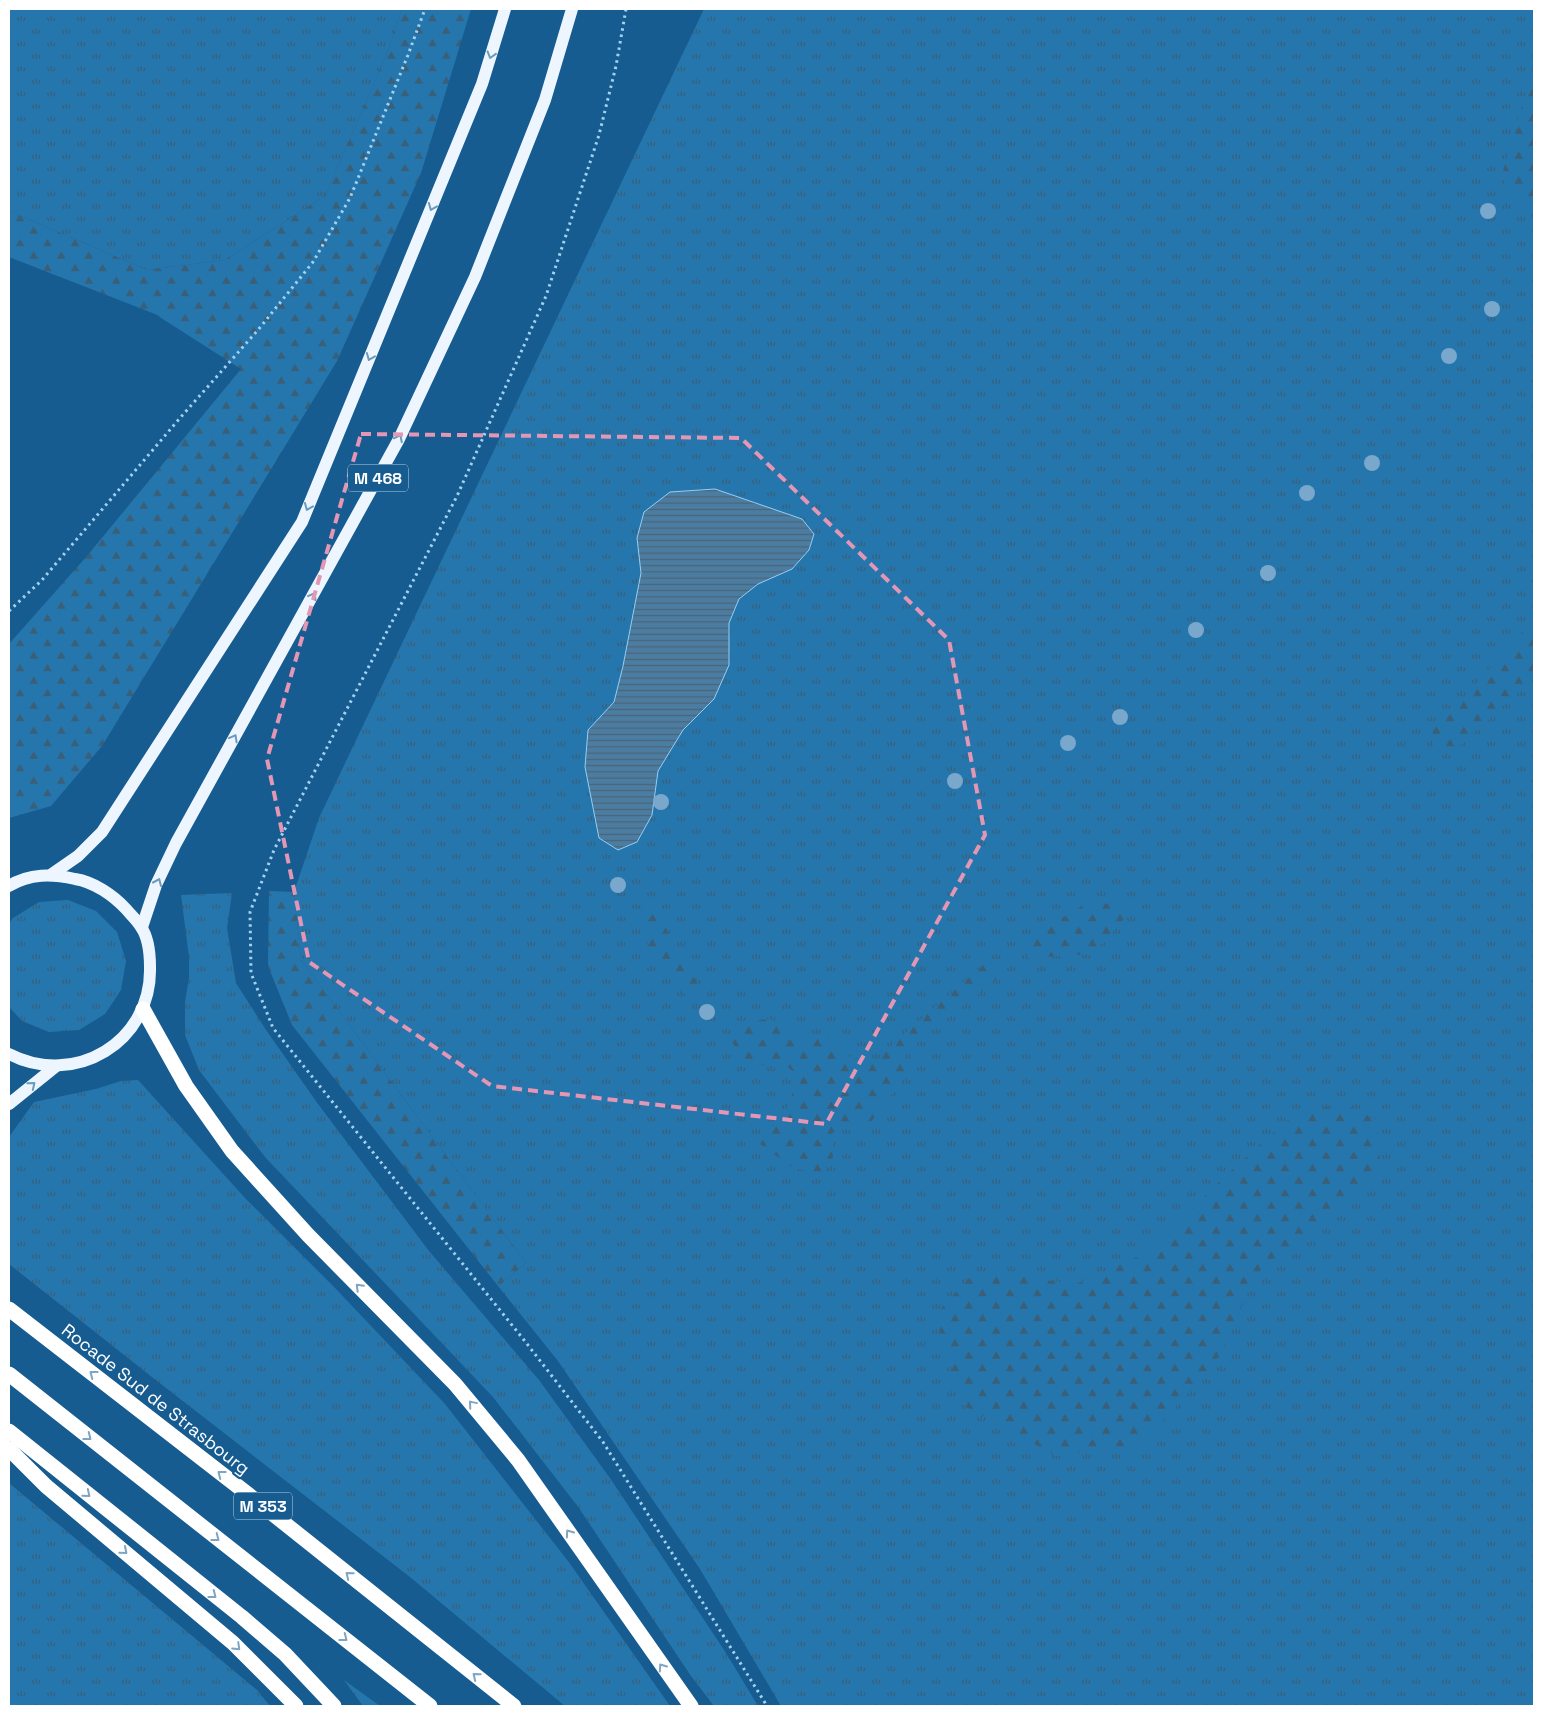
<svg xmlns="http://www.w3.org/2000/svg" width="1543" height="1715" font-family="'Space Grotesk',sans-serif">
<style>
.grass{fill:url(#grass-tufts)}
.forest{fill:url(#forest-firs)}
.water{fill:url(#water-rules);stroke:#96cef3}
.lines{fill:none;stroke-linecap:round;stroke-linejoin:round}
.path{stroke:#a3d1f0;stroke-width:3;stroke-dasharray:2.5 4;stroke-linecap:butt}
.major{stroke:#edf6ff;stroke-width:12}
.highway{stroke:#fff;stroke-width:15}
.tree{fill:#79a8cc}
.oneway{stroke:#6c9abd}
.oneway2{stroke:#7fa5c2}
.marked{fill:none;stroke:#e497b5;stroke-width:4;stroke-dasharray:10 6;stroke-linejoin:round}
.labels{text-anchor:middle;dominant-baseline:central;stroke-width:4.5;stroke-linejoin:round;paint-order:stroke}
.shield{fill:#165c91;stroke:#b9cede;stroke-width:1}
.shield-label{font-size:16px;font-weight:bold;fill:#fff}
.street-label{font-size:18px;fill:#fff;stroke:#165c91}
</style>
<defs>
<pattern id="grass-tufts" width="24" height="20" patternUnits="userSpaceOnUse" patternTransform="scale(1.25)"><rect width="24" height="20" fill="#2576ad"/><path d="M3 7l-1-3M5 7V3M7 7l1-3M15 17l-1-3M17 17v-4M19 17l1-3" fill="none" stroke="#3a5f78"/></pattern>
<pattern id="forest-firs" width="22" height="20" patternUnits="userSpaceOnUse" patternTransform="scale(1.25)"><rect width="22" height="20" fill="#2576ad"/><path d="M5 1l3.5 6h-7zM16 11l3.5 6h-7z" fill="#3a5f78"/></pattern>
<pattern id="water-rules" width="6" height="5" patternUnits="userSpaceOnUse" patternTransform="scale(1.25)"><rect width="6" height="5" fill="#4b7da2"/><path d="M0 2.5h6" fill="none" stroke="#4c6477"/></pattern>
</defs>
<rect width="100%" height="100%" fill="#165c91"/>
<!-- grass -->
<g class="grass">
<path d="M9,9H402L386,56L325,196L225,260L147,270L9,211Z"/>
<path d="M704,9H1534V1706H781L700,1569L558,1361L498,1286L526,1263L301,960L294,892L319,818Z"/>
<path d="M232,893L227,928L236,983L266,1030L318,1104L429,1251L539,1380L612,1481L726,1653L758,1706H714L691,1676L579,1508L493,1397L265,1157L199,1070L185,1035V1002L189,978V957L181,895Z"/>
<path d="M68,900L96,911L117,932L126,961L121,990L105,1014L79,1030L49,1032L22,1021L9,1007V924L13,918L39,902Z"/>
<path d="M138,1080L245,1198L336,1289L445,1404L568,1561L670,1706H565L410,1577L157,1381L9,1264V1137L34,1102L96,1089L121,1081Z"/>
<path d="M9,1483L257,1690L270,1706H9Z"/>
<path d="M344,1680L380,1706H363Z"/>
</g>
<!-- forest -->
<g class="forest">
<path d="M402,9H471L421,173L337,361L102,746L51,806L9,818V644L87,556L241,369L155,314L9,257V211L147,270L225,260L325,196L386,56Z"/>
<path d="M1534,63V219L1501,178Z"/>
<path d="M1534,625V678L1454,751L1434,747L1432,728L1459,703L1523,631Z"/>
<path d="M269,891L294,892L301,960L526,1263L498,1286L292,1025L268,966Z"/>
<path d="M1085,903L1120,904L1129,914L1092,954L1029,958L1023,943L1046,919L1069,916Z"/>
<path d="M655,908L678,951L697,981L694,991L683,994L648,944L634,909Z"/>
<path d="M1005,958L994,982L907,1048L903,1079L871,1122L832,1133L833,1163L818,1173L793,1168L760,1144L789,1106L797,1074L783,1064L750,1066L731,1041L742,1021L770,1019L810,1040L828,1033L850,1057L875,1062L902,1036L990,959Z"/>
<path d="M1341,1103L1377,1120L1381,1174L1256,1274L1219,1357L1142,1445L1056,1456L963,1405L935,1315L976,1271L1076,1284L1146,1253L1223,1178L1290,1118Z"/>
</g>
<!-- water -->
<path class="water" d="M715,489L802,519L814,534L809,550L792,569L758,584L739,599L729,623V665L714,699L683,730L658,771L652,815L637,842L618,850L599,838L585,767L588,730L614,702L623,666L641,573L637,538L644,512L670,492Z"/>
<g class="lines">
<!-- path -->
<g class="path">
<path d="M626,9L616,66L599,135L546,296L457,496L274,850L250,912L251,973L273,1028L524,1340L603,1442L767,1706"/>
<path d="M9,611L42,580L180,418L258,330L313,262L350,198L408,55L425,9"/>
</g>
<!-- major -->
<g class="major">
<path d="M52,874L78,856L102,832L302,522L482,84L505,9"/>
<path d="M9,886C30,873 52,874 75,879C94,882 113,895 126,909C131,915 137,920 141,927C148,937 150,955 150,967C152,1042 75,1088 9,1054"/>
<path d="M142,927L156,885L176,843L399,439L475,277L545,100L572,9"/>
<path d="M9,1104L55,1067"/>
</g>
<!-- highway -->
<g class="highway">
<path d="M143,1009L186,1086L232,1151L308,1235L455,1384L518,1460L691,1706"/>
<path d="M9,1309L249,1495L514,1706"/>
<path d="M9,1374L430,1706"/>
<path d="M9,1431L242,1617L285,1654L334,1706"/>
<path d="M9,1449L46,1486L233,1643L296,1706"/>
</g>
</g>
<!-- trees -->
<g class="tree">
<circle cx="1488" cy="211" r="8"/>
<circle cx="1492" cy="309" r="8"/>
<circle cx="1449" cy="356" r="8"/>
<circle cx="1372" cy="463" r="8"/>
<circle cx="1307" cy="493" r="8"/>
<circle cx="1268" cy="573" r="8"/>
<circle cx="1196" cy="630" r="8"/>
<circle cx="1120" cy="717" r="8"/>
<circle cx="1068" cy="743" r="8"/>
<circle cx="955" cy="781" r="8"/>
<circle cx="661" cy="802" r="8"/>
<circle cx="618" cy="885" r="8"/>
<circle cx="707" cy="1012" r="8"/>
</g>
<!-- one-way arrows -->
<defs><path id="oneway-chevron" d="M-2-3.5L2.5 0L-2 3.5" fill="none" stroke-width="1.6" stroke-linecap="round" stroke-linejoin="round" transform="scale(1.25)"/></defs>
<g class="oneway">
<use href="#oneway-chevron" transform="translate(491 55) rotate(107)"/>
<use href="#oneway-chevron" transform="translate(432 207) rotate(112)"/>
<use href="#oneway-chevron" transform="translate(370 357) rotate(112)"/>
<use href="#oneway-chevron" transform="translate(399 438) rotate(-63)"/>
<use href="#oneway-chevron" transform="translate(308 507) rotate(113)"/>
<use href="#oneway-chevron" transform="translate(313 596) rotate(-61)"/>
<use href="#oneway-chevron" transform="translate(234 738) rotate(-61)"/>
<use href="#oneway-chevron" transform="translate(158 882) rotate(-66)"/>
<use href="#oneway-chevron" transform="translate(32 1085) rotate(-39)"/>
</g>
<g class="oneway2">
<use href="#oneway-chevron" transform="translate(359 1287) rotate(-135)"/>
<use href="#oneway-chevron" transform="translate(93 1374) rotate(-142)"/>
<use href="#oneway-chevron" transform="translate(472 1404) rotate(-130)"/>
<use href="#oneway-chevron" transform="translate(88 1437) rotate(38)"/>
<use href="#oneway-chevron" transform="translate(221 1474) rotate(-142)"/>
<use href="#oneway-chevron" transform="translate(87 1494) rotate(39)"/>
<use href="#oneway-chevron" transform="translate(569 1533) rotate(-125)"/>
<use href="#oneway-chevron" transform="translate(216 1538) rotate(38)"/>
<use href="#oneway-chevron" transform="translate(124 1551) rotate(40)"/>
<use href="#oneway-chevron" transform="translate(349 1575) rotate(-141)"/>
<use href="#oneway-chevron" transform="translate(213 1595) rotate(38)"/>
<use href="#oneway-chevron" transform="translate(344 1638) rotate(38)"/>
<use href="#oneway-chevron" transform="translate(237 1647) rotate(44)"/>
<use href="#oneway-chevron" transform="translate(662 1667) rotate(-125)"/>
<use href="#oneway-chevron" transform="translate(476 1676) rotate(-141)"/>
</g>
<!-- marked area -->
<path class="marked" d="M361,434L741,438L949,640L985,835L826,1124L492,1086L309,962L267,759Z"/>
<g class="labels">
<!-- shield labels -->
<g class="shield">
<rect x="348" y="464.5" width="60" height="27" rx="4"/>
<rect x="234" y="1492.5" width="58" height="27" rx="4"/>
</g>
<g class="shield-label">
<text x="378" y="478">M 468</text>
<text x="263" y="1506">M 353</text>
</g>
<!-- street labels -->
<g class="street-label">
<text transform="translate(156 1399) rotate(38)">Rocade Sud de Strasbourg</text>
</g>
</g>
<!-- border -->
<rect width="1543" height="1715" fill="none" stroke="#ffffff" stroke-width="20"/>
</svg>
